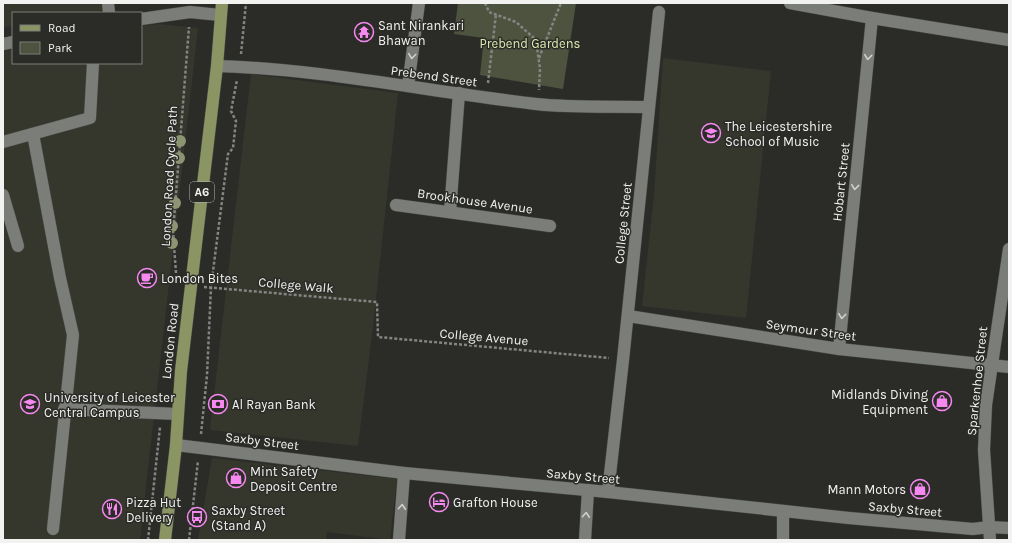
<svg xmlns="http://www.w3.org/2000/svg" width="1012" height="543" font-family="Karla,sans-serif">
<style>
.built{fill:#35372d}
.green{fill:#4e5340}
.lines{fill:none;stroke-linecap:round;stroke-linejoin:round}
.minor-casing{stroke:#494a47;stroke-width:13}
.major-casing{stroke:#494a47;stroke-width:13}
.path{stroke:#848582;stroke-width:2.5;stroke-dasharray:3 2;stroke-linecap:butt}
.minor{stroke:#7b7d78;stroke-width:12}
.major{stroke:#8a9563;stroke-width:12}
.tree{fill:#8c9473}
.oneway{stroke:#ced0cc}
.labels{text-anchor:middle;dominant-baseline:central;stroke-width:3;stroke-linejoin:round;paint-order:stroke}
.shield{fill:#2b2c28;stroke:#b6b7b4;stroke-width:1}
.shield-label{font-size:12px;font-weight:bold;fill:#f2f3f0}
.poi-label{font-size:13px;fill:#f2f3f0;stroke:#2b2c28;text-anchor:start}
.park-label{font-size:13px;fill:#dceab0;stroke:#2b2c28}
.street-label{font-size:13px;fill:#f2f3f0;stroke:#2b2c28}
</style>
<rect width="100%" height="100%" fill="#2b2c28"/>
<!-- built -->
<g class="built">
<path d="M3,3H103L105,10L86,13H13V26L3,27Z"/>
<path d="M158,24L198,28L140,540H3V50L13,49V63H141V26Z"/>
<path d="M663,58L771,71L746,318L642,306L654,195Z"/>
<path d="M251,74L398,93L373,327L358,446L210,430Z"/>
<path d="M212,458L397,479L390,540L327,532L326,540H198Z"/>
</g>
<!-- green -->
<path class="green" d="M458,3H576L563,89L480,75L484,38L454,34Z"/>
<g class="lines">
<defs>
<g id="minor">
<path d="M108,3L109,13"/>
<path d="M790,3L872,18L1009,40"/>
<path d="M141,19L190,12L220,15"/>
<path d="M3,44L13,42"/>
<path d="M217,66C324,69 430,92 536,104C573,108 611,106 648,107"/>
<path d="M408,86L419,3"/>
<path d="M33,134L60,278L73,335L53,529"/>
<path d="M3,142L90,118L93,63"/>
<path d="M3,195L18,246"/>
<path d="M396,205L550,226"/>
<path d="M450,212L459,93"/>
<path d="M628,316L839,349L1009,367"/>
<path d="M839,349L872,18"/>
<path d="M64,409L178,414"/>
<path d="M176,445L404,473L608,492L849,518L973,529L989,527L1009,528"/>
<path d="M608,492L623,360L659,12"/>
<path d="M783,511V540"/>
<path d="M399,540L404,473"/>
<path d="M585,540L588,490"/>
<path d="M990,540L984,450L986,405L1009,249"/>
</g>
<path id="major" d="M165,540L176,445L181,371L217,66L222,3"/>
</defs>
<!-- minor casing -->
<use href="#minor" class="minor-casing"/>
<!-- major casing -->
<use href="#major" class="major-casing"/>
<!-- path -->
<g class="path">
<path d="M485,3L489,12L516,22L536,40L540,69L539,90"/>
<path d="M241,54L246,3"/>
<path d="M539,58L561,3"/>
<path d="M488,83L496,14"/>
<path d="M176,273L173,232L189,27"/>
<path d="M204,287L377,302L378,337L609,358"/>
<path d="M201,434L207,375L211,287L228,154L233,148L236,121L231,111L237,80"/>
<path d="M148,540L160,427"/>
<path d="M189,540L198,461"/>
</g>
<!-- minor -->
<use href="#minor" class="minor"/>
<!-- major -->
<use href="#major" class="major"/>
</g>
<!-- trees -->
<g class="tree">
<circle cx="180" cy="141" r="6"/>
<circle cx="179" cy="158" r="6"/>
<circle cx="175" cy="203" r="6"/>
<circle cx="172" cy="226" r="6"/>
<circle cx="172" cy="243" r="6"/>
</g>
<!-- one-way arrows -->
<defs><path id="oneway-chevron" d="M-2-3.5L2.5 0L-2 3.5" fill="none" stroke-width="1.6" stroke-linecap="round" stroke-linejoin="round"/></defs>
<g class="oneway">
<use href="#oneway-chevron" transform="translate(412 56) rotate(97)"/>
<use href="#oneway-chevron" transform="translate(868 57) rotate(96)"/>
<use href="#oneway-chevron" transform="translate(855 187) rotate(96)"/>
<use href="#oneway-chevron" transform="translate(842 316) rotate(96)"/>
<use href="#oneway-chevron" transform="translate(402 507) rotate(-86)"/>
<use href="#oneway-chevron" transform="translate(586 515) rotate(-86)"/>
</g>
<!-- icons -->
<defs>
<symbol id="temple-ring" viewBox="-11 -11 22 22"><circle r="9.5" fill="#2b2c28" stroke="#f589ef" stroke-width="1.5"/><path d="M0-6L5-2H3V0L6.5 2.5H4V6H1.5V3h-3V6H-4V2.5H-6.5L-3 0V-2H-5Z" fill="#f589ef"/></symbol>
<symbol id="school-ring" viewBox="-11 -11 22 22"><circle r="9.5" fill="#2b2c28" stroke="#f589ef" stroke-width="1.5"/><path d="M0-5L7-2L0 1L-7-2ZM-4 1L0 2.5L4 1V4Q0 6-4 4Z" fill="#f589ef"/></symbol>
<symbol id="cafe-ring" viewBox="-11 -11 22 22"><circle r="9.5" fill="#2b2c28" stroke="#f589ef" stroke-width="1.5"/><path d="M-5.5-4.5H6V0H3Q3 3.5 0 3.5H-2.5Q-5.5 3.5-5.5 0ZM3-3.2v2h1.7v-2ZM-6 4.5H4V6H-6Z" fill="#f589ef"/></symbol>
<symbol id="shop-ring" viewBox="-11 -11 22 22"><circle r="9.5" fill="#2b2c28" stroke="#f589ef" stroke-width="1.5"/><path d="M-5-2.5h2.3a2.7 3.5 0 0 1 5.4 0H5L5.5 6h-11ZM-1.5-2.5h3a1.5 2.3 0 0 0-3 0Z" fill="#f589ef"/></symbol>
<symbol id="university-ring" viewBox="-11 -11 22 22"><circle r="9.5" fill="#2b2c28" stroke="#f589ef" stroke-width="1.5"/><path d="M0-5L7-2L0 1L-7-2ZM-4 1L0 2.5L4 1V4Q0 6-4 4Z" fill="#f589ef"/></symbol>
<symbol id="bank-ring" viewBox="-11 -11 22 22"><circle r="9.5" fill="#2b2c28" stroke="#f589ef" stroke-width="1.5"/><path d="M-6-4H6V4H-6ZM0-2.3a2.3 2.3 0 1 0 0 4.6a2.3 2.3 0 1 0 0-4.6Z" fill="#f589ef"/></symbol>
<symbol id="hotel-ring" viewBox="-11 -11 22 22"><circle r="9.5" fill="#2b2c28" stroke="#f589ef" stroke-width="1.5"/><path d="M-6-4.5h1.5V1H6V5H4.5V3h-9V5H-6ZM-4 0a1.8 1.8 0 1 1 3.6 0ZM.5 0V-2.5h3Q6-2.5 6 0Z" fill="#f589ef"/></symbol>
<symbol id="restaurant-ring" viewBox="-11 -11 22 22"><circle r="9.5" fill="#2b2c28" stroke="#f589ef" stroke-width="1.5"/><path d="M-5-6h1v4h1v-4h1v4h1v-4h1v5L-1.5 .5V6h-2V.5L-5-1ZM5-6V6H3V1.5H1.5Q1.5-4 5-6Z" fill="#f589ef"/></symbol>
<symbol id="bus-ring" viewBox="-11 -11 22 22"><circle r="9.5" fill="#2b2c28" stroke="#f589ef" stroke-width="1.5"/><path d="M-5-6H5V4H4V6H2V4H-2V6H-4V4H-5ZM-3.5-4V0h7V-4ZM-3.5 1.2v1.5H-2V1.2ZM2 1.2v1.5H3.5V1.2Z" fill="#f589ef"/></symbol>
</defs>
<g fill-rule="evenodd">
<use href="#temple-ring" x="353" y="21" width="22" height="22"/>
<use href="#school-ring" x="700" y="122" width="22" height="22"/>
<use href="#cafe-ring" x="136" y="267" width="22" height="22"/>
<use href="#shop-ring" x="931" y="390" width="22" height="22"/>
<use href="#university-ring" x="19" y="393" width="22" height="22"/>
<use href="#bank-ring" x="207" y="393" width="22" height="22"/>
<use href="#shop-ring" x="225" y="467" width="22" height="22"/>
<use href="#shop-ring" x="909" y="478" width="22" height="22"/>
<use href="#hotel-ring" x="428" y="491" width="22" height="22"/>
<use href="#restaurant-ring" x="101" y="498" width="22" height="22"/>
<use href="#bus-ring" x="186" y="506" width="22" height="22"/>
</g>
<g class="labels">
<!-- shield labels -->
<rect class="shield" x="190" y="182" width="24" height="20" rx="3"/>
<g class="shield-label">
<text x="202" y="192">A6</text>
</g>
<!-- poi labels -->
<g class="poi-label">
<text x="378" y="25">Sant Nirankari<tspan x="378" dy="15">Bhawan</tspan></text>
<text x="725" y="126">The Leicestershire<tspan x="725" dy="15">School of Music</tspan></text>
<text x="161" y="278">London Bites</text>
<text x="928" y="394" text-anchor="end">Midlands Diving<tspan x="928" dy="15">Equipment</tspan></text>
<text x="44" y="397">University of Leicester<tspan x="44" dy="15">Central Campus</tspan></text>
<text x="232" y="404">Al Rayan Bank</text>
<text x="250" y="471">Mint Safety<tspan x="250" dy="15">Deposit Centre</tspan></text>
<text x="906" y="489" text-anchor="end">Mann Motors</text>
<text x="126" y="502">Pizza Hut<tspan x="126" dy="15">Delivery</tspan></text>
<text x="453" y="502">Grafton House</text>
<text x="211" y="510">Saxby Street<tspan x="211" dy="15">(Stand A)</tspan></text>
</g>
<!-- park labels -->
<g class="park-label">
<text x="530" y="43">Prebend Gardens</text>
</g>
<!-- street labels -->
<g class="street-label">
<text transform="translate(434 76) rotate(8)">Prebend Street</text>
<text transform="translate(169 176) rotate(-87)">London Road Cycle Path</text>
<text transform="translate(841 182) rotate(-84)">Hobart Street</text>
<text transform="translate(475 201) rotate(8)">Brookhouse Avenue</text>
<text transform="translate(623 223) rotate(-84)">College Street</text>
<text transform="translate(296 285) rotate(5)">College Walk</text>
<text transform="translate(811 330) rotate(8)">Seymour Street</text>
<text transform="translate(484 337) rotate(5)">College Avenue</text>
<text transform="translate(170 341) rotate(-84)">London Road</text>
<text transform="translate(977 381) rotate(-84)">Sparkenhoe Street</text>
<text transform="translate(262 441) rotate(7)">Saxby Street</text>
<text transform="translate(583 476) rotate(5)">Saxby Street</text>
<text transform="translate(905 509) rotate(5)">Saxby Street</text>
</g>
</g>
<!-- border -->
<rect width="1012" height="543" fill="none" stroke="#f2f3f0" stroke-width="8"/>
<!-- legend -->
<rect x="12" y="12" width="130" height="52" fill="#2b2c28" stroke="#7b7c78"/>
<rect x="20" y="25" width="20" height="6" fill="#8a9563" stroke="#7b7c78"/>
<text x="48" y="32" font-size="12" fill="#f2f3f0">Road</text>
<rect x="20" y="42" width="20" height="12" fill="#4e5340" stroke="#7b7c78"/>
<text x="48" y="52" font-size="12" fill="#f2f3f0">Park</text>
</svg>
